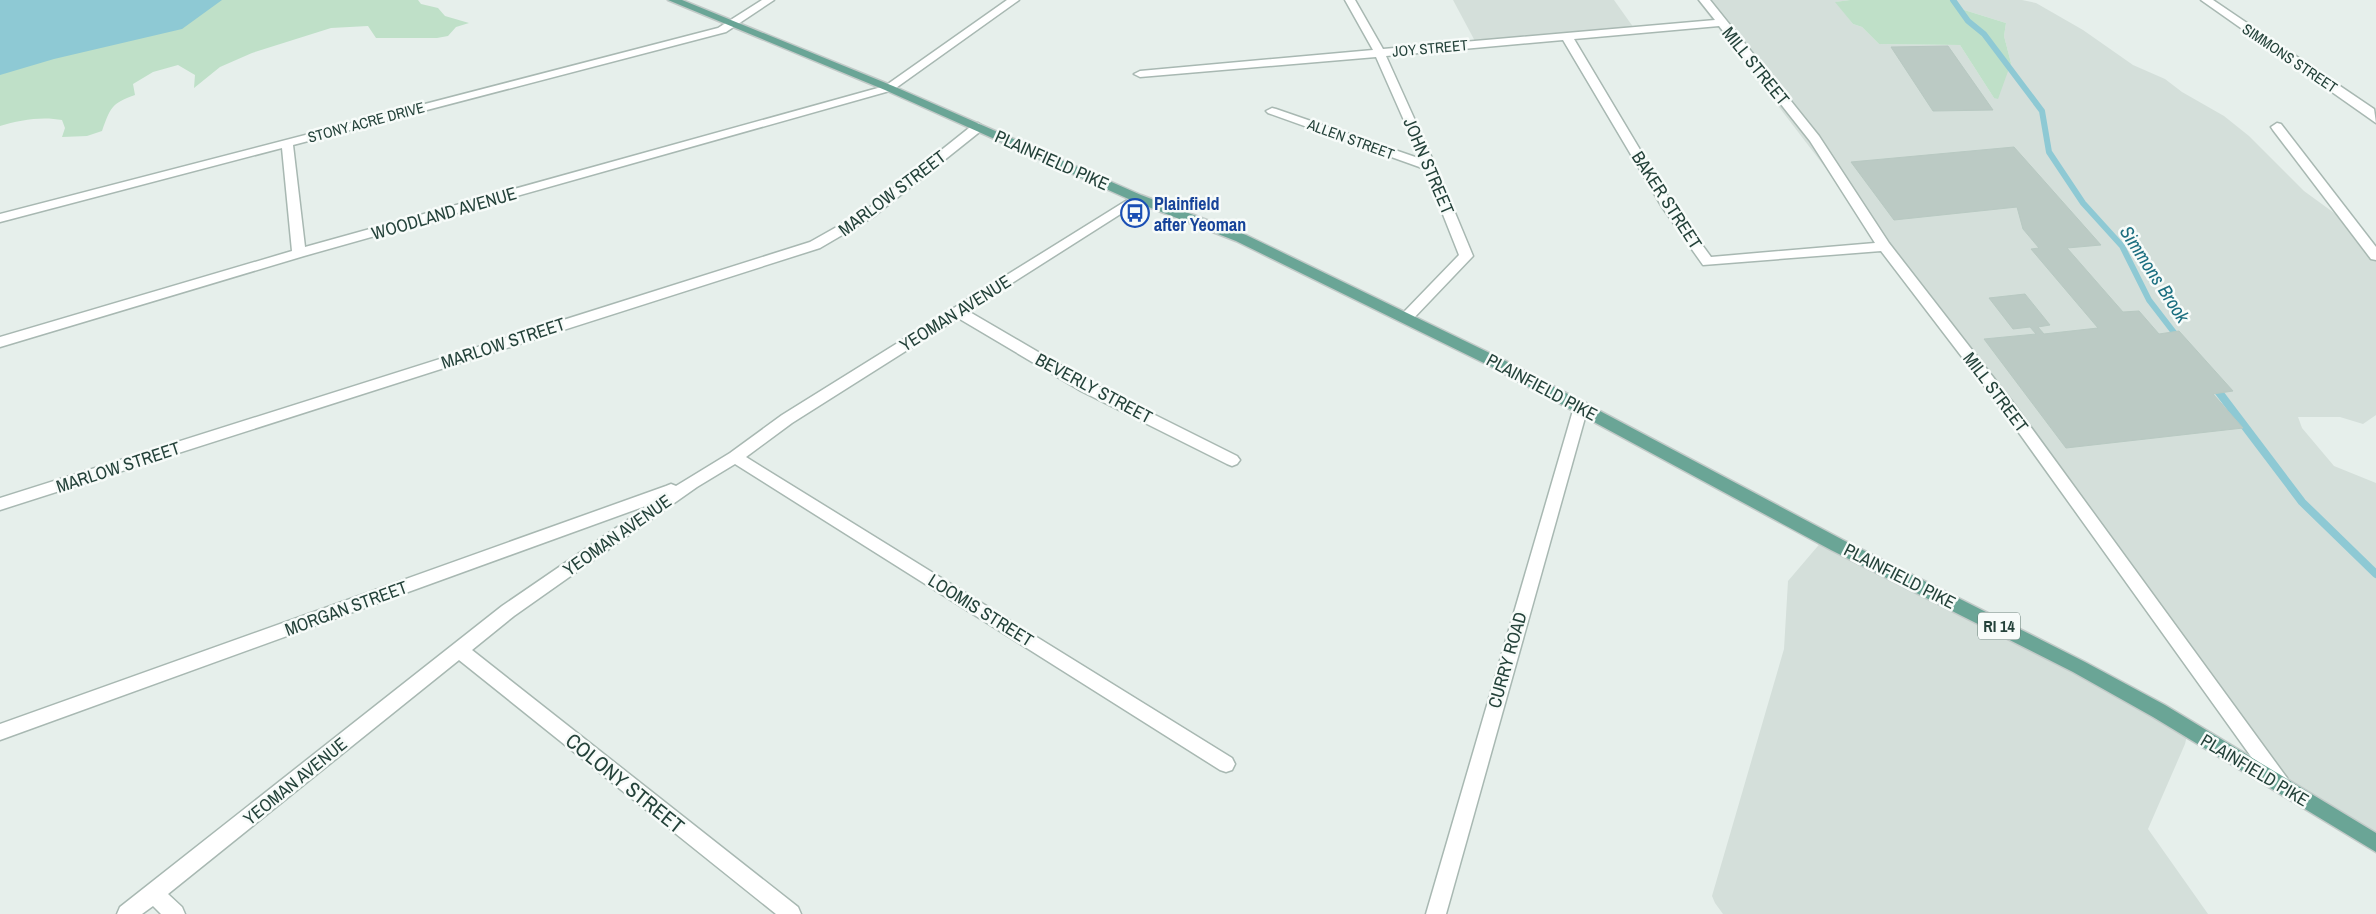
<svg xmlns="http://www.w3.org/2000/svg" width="2376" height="914" font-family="'Archivo Narrow',sans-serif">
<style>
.built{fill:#d4dfda}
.green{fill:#bfe0c8}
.water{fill:#8ec9d4}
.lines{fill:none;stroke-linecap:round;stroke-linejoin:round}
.stream-far1{stroke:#8ec9d4;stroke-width:6}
.stream{stroke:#8ec9d4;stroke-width:8}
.building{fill:#bbcac4;stroke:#b8c9c2}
.street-casing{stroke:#a8b8b2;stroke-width:3}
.primary-casing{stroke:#c2cac8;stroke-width:3}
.street{fill:#fff;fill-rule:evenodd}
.primary{fill:#6aa596;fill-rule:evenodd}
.labels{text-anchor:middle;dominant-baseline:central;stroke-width:5;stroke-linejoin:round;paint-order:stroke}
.far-street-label{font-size:15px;fill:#24423a;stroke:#f7fbf9}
.shield{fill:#f7fbf9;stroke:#637a73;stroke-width:1}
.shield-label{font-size:16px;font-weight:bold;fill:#24423a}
.street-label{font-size:18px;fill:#24423a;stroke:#f7fbf9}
.transit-label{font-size:18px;font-weight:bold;fill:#164399;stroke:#f7fbf9;text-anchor:start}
.water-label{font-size:19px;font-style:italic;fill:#1c6f80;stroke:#f7fbf9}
.near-street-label{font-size:21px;fill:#24423a;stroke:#f7fbf9}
</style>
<rect width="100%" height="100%" fill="#e6efeb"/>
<!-- built -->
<g class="built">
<path d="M1453,0H1614L1636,31L1476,43Z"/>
<path d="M1697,0H1850L1836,2L1853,24L1862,27L1879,44L1960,45L1994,98L2011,63L2004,36L2006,23L1961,9L1953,0H2022L2036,3L2083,30L2133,65L2165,79L2182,92L2224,116L2249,136L2304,191L2374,242L2376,245V415L2363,424L2340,417H2298L2302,428L2334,466L2376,483V844L2281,785L2036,443Z"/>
<path d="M1823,540L2188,731L2185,744L2148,829L2208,914H1723L1715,903L1712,896L1784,649L1788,581Z"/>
</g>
<!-- green -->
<g class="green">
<path d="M0,0H418L421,4L438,8L445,16L469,23L456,27L448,36L437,38H376L368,26L331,28L252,53L220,67L194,88L195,75L178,65L153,72L133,84L135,95C111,103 110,109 102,131L87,136L62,137L65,128L62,120C42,116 19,120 0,126Z"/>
<path d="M1850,0H1953L1961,9L2006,23L2004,36L2011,63L1998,99L1994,98L1960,45L1879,44L1862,27L1853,24L1835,2Z"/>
</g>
<!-- water -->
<path class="water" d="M0,0H222L182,29L54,59L0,75Z"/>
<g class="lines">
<!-- stream-far1 -->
<g class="stream-far1">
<path d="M1953,0L1968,21L1984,34L2042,111L2049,152L2083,203L2122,246L2149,300L2179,339"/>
<path d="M2214,386L2216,389"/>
</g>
<!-- stream -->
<path class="stream" d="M2215,387L2302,502L2376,574"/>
</g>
<!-- building -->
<g class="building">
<path d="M1948,46L1993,110L1933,111L1891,47Z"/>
<path d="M2014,147L2101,245L2067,248L2123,312L2139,311L2159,334L2179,331L2233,391L2213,394L2243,428L2066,448L1984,339L2036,334L2030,327L2013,329L1989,298L2025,294L2050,325L2038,327L2044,334L2098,328L2031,249L2039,248L2023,229L2017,207L1894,220L1851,162Z"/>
</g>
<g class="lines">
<defs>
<g id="street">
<path d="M762,0H774L726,32L293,145L305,247L885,86L1007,0H1019L893,90L304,256L0,347V337L292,251L282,148L0,222V214L718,28Z"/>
<path d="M1345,0H1355L1383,49L1715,20L1699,0H1710L1819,136L1889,243L2014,404L2287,778L2290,784L2287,790L2281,792L2275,790L2004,412L1881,251L1703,265L1662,207L1563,40L1386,56L1436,167L1473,256L1411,321H1401L1399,318L1401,315L1459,255L1425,169L1268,113L1266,111L1272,108L1276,109L1421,159L1376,57L1140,77L1134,74L1140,71L1373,50ZM1719,26L1810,141L1875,243L1711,257L1673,205L1574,39Z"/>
<path d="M2201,0H2213L2374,109L2376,123Z"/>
<path d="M978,123L984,127L982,130L873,217L820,248L0,510V498L810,242L865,211L974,124Z"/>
<path d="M2277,123L2281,124L2376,247V260L2371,259L2273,130L2271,127Z"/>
<path d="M1137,194L1143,198L1141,201L968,311L1091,383L1237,456L1240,460L1237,464L1232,466L1227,464L1081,391L958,318L792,423L746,457L1232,758L1235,764L1232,770L1226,772L1220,770L735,464L697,487L514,616L472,650L798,907L801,914H776L459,660L168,894L182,907L185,914H161L153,906L142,914H117L120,907L502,606L651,504L0,740V724L666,486L671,484L676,486L730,453L782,415Z"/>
<path d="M1581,402L1586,403L1588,407L1446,914H1426L1574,407L1576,403Z"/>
</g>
<path id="primary" d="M668,0H682L893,86L1141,195L1246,235L1500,358L1843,540L2085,662L2165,705L2376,833V852L2153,717L2073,672L1831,550L1490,366L1236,241L1133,201L885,90Z"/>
</defs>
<!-- street casing -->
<use href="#street" class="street-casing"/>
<!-- primary casing -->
<use href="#primary" class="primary-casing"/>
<!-- street -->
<use href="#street" class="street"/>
<!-- primary -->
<use href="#primary" class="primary"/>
</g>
<!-- icons -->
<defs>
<symbol id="bus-ring" viewBox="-11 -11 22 22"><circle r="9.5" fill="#f7fbf9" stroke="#1a4fb4" stroke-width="1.5"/><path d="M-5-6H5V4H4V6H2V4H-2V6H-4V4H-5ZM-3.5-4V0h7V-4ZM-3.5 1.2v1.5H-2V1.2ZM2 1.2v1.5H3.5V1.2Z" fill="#1a4fb4"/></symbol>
</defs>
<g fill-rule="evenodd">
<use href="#bus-ring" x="1119" y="197" width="32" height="32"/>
</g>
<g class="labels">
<!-- far-street labels -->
<g class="far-street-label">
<text transform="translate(1430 48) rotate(-5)">JOY STREET</text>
<text transform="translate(2290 58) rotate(34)">SIMMONS STREET</text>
<text transform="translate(366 122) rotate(-15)">STONY ACRE DRIVE</text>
<text transform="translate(1351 139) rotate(20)">ALLEN STREET</text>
</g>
<!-- shield labels -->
<rect class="shield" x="1978" y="612.5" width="42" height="27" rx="4"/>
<g class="shield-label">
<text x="1999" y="626">RI 14</text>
</g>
<!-- street labels -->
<g class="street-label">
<text transform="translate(1756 66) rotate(51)">MILL STREET</text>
<text transform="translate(1052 160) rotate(24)">PLAINFIELD PIKE</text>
<text transform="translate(1429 166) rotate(67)">JOHN STREET</text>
<text transform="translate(892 193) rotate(-37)">MARLOW STREET</text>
<text transform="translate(1667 200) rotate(57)">BAKER STREET</text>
<text transform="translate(444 213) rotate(-16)">WOODLAND AVENUE</text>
<text transform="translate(955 313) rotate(-32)">YEOMAN AVENUE</text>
<text transform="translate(503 343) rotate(-18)">MARLOW STREET</text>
<text transform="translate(1542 387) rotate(28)">PLAINFIELD PIKE</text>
<text transform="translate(1094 388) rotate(28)">BEVERLY STREET</text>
<text transform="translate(1996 392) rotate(53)">MILL STREET</text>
<text transform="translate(118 467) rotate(-18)">MARLOW STREET</text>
<text transform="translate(617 535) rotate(-35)">YEOMAN AVENUE</text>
<text transform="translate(1900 576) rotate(27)">PLAINFIELD PIKE</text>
<text transform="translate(346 608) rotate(-20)">MORGAN STREET</text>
<text transform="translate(981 610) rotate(32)">LOOMIS STREET</text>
<text transform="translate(1507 660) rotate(-74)">CURRY ROAD</text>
<text transform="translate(2255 770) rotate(31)">PLAINFIELD PIKE</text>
<text transform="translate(295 781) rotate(-39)">YEOMAN AVENUE</text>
</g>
<!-- transit labels -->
<g class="transit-label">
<text x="1154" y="203">Plainfield<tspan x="1154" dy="21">after Yeoman</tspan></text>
</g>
<!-- water labels -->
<g class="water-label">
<text transform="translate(2155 274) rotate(57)">Simmons Brook</text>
</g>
<!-- near-street labels -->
<g class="near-street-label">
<text transform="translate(625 783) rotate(39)">COLONY STREET</text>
</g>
</g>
</svg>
